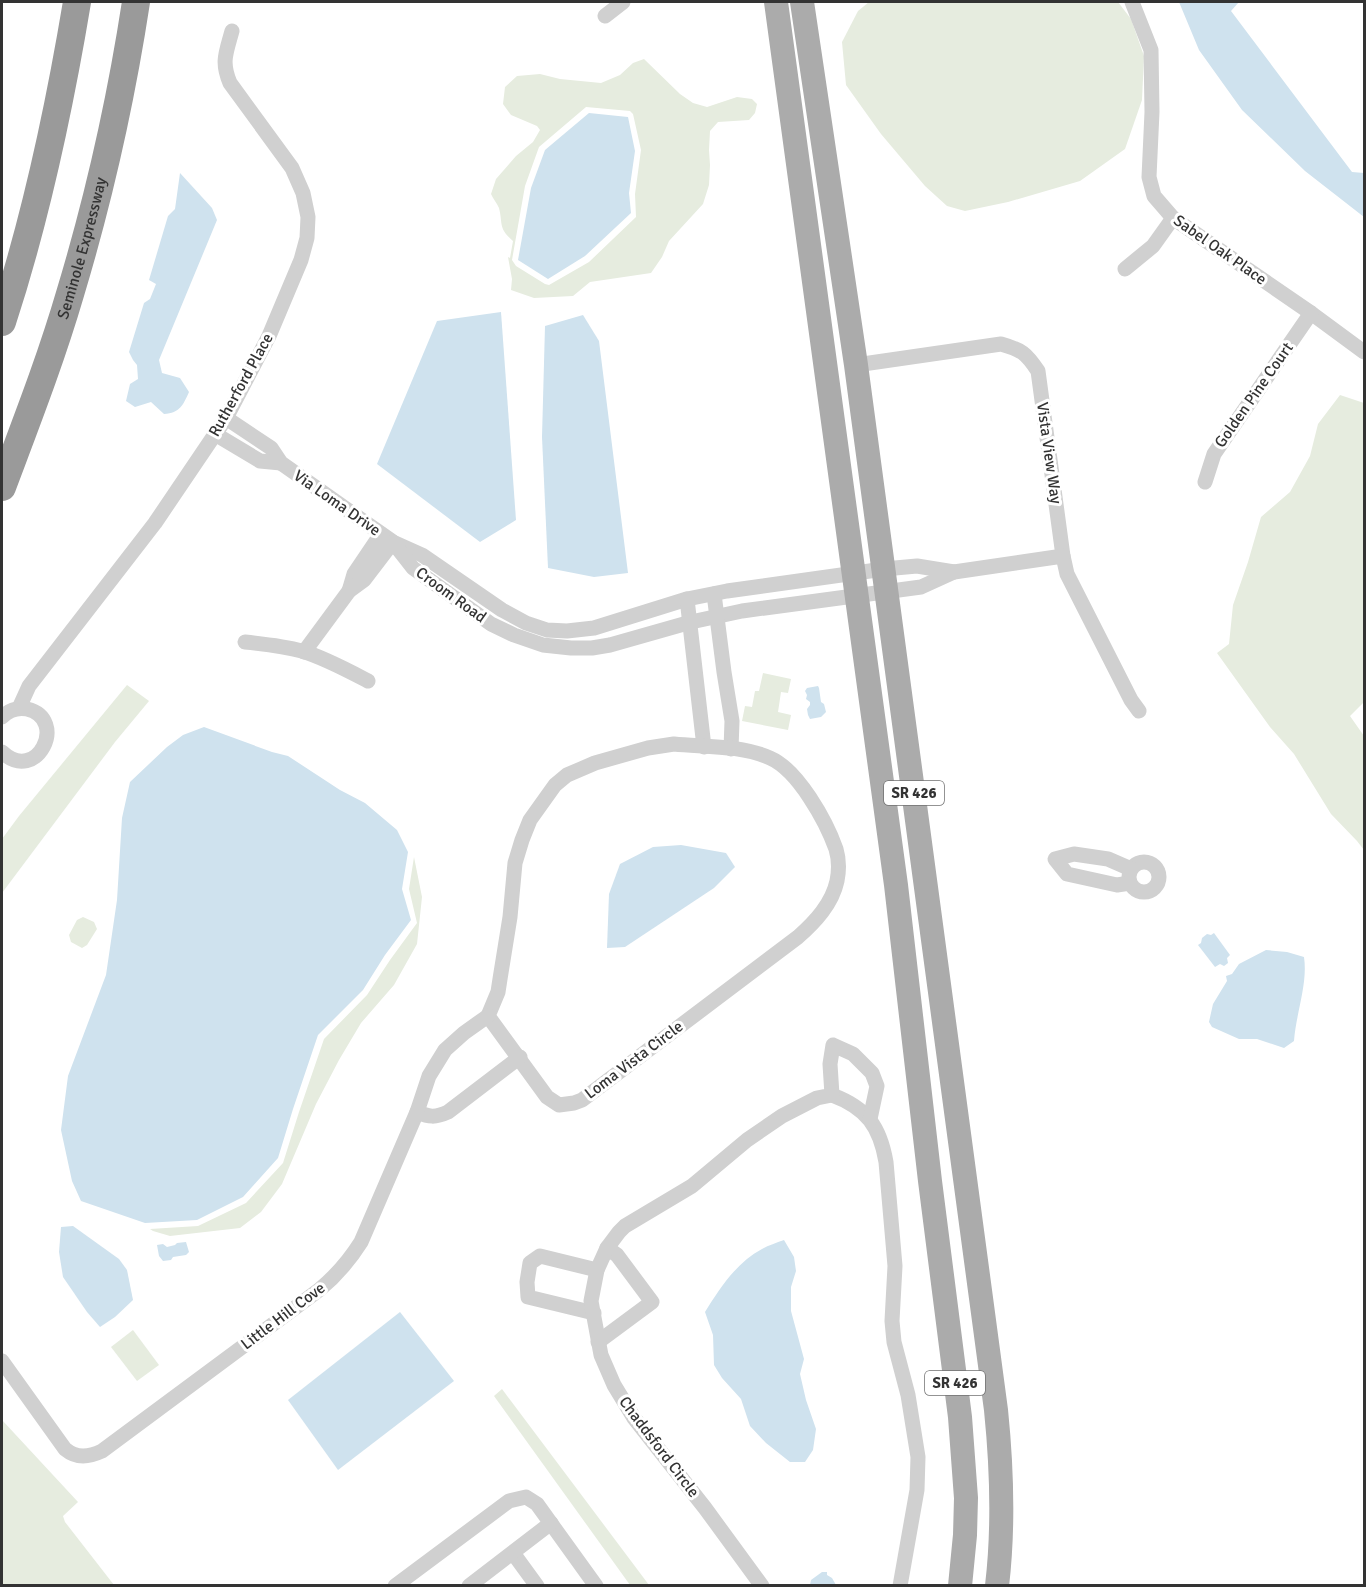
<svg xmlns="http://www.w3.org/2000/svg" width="1366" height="1587" font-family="Signika,sans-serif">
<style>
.green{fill:#e6ecdf;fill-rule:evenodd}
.water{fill:#cfe2ee}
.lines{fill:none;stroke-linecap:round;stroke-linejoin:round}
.street{stroke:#d0d0d0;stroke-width:15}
.primary{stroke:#ababab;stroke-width:24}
.highway{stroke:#9a9a9a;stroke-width:28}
.labels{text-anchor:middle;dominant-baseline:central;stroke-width:6;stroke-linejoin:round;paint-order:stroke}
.shield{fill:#fff;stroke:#707070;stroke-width:1.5}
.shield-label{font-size:15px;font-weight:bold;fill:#333}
.street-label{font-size:16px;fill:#333;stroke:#fff}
</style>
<rect width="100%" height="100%" fill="#fff"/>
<!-- green -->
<g class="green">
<path d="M869,2H1118L1131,19L1144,56L1142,100L1125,149L1080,181L1008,202L965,211L947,206L925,186L881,134L846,85L842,42L858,11Z"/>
<path d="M644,59L680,94L693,103L707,107L737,97L752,99L757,104L755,113L749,120L718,122L710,131L709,150L710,165L709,185L703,204L669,241L662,257L651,273L590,282L573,296L534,298L511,290L512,279L508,257L510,258L513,241C498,228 503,224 499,208C497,203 493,199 491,194L496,179L516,156L533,142L540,130L537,126L511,115L503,104L505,87L517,76L540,74L560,79L601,83L620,75L633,63ZM586,107L630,111L633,114L641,150L635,194L636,217L589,262L549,285L545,284L516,266L512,260L525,186L539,147Z"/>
<path d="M1340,395L1364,403V702L1350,716L1364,736V850L1357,841L1331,814L1294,754L1270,727L1217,653L1229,644L1233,605L1248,562L1261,517L1290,492L1310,456L1318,424Z"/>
<path d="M763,673L791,679L788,693L781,692L778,712L791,715L788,730L742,721L745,706L752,707L755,691H759Z"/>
<path d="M127,685L149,701L115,742L2,893V839L19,816Z"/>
<path d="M414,857L422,897L417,944L394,985L361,1023L339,1060L316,1104L282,1184L261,1212L240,1228L170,1236L153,1231L150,1229L198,1226L246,1203L283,1163L299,1112L324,1039L367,995L390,960L417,923L409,889Z"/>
<path d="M83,917L94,922L97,929L87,945L82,948L71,942L69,935L77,920Z"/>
<path d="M133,1330L159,1365L137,1381L111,1347Z"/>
<path d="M502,1389L649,1585H630L494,1396Z"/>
<path d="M2,1420L78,1502L63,1516L65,1522L114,1585H2Z"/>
</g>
<!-- water -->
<g class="water">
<path d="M1179,2H1239L1231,11L1352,172L1364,173V217L1305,171L1242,110L1199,50Z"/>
<path d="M589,113L628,117L635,151L629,193L631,213L585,256L548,279L518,260L531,188L545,150Z"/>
<path d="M180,173L212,208L217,220L159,360L162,373L180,378L189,392C183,405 180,413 164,414L151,402L135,407L126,401L130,384L138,379L137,365L133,360L129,352L144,303L150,299L156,284L149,280L168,216L175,209Z"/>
<path d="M501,312L516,520L480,542L377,464L437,321Z"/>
<path d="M583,315L599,341L628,573L594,577L548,568L542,437L545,326Z"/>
<path d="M818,686L819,688L821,702L824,704L826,712L821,717L810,719L808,715L807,709L810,705V702L806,699L807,695L805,691L807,688Z"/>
<path d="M204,727L272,752L288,756L340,790L365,803L397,830L408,852L402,889L411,920L385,955L363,990L318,1035L293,1109L278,1158L243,1197L197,1220L145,1223L81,1201L72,1181L61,1130L68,1076L106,975L117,900L122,818L130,782L167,747L183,735Z"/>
<path d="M681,845L726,853L735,867L714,888L625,947L607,948L609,894L620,864L653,847Z"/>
<path d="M1214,933L1230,955L1227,958L1228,963L1224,966L1220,964L1215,967L1198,945L1201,943L1202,938L1207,934L1211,935Z"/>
<path d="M1266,950L1287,952L1304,957C1308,984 1296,1013 1294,1041L1284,1048L1257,1039H1239L1212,1027L1209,1022L1213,1004L1227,981L1226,976L1232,974L1239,964Z"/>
<path d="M73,1226L119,1259L127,1270L133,1300L115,1317L100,1327L87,1312L63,1277L59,1252L61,1227Z"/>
<path d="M784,1240L794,1257L796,1271L791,1287V1311L804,1359L800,1374L806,1400L816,1429L813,1450L805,1462H790L766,1443L750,1426L741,1399L722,1378L714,1365L713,1335L705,1312C720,1288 736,1263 762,1249C769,1245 776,1243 784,1240Z"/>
<path d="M186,1242L189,1252L186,1255L173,1257L171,1260L163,1261L159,1256L157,1245L163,1244L167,1247L175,1245L177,1243Z"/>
<path d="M400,1312L454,1381L338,1470L288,1400Z"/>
<path d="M822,1572H827V1575L832,1578L836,1585H810L811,1580Z"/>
</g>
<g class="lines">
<!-- street -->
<g class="street">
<path d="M1132,2L1151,50L1152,112L1149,177L1154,196L1173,218L1311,313L1364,352"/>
<path d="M605,16L623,2"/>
<path d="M1125,269L1153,246L1173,218"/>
<path d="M856,365L1001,344C1022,350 1026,353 1038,371L1063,556L1067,574L1131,700L1139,711"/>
<path d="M226,418L271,448L281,463L393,542L422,555L502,610L526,623L547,630L567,631L594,628L687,599L727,591L884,569L917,566L954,572L1063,556"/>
<path d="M215,434L260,461L281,463"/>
<path d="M1205,482L1214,454L1311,313"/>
<path d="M395,545L413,568L491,624L514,635L543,645L571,648H592L610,645L691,622L742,611L921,587L954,572"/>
<path d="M349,591L354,574L381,534"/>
<path d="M714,594L724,672L732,721L731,749"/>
<path d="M687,599L704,747"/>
<path d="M245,642C265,644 284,646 302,651C325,658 347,670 368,681"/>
<path d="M304,652L349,591L364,580L393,542"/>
<path d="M19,708L29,686L155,523L226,418L269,336L301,260L307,238L308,217L303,193L292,168L230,83C221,62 226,53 232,31"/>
<path d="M2,717C9,710 17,707 27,709C69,719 37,785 2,752"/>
<path d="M674,744C705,747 741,745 770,758C798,770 826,821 836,849C839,859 839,871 837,881C832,904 815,922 798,937L582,1100L574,1103L559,1105L547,1097L488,1016L498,992L500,979L510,917L515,863L522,840L530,820L555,785L567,775L595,763L648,748Z"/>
<circle cx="1144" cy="877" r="15"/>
<path d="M1130,883L1117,885L1067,874L1055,859L1074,854L1108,859L1131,869"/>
<path d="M832,1095C867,1108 880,1127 886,1162L895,1266L892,1321L894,1342L908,1395L918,1457L917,1490L900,1586"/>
<path d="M417,1112C429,1117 435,1118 448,1112L520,1057"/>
<path d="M594,1313L528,1297L527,1282L530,1263L540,1256L597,1270"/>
<path d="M598,1342L652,1302L617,1255L607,1248"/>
<path d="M2,1361L65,1449C77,1459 89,1457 102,1451L319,1290C336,1276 349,1261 361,1242L417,1112L429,1076L445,1050L464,1033L488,1016"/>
<path d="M513,1553L537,1586"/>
<path d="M395,1586L509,1501L526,1497L537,1504L596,1586"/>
<path d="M469,1586L551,1523"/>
<path d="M762,1586L705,1508L634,1418L614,1385L601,1355L591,1301L597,1270L607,1248L619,1232L625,1226L692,1186L747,1140L782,1116L817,1098L832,1095L830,1064L833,1045L853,1054L872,1073L877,1086L870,1119"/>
</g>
<!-- primary -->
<g class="primary">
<path d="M776,2L896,885L930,1181L960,1417L966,1498L965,1535L960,1586"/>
<path d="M802,2L856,365L996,1410C1002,1469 1004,1527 997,1586"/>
</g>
<!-- highway -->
<g class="highway">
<path d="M2,322C36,218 59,110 77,2"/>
<path id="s1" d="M2,487C26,423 51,359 70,294C99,198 121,100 136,2"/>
</g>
</g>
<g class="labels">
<!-- shield labels -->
<g class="shield">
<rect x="884" y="781" width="60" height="24" rx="4.5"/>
<rect x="925" y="1371" width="60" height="24" rx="4.5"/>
</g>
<g class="shield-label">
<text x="914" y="793">SR 426</text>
<text x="955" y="1383">SR 426</text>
</g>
<!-- street labels -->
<g class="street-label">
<text stroke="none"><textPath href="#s1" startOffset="252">Seminole Expressway</textPath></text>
<text transform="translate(1220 250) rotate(35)">Sabel Oak Place</text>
<text transform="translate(241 385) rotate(-61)">Rutherford Place</text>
<text transform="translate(1254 395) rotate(-55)">Golden Pine Court</text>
<text transform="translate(1049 453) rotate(82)">Vista View Way</text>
<text transform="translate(337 503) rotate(35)">Via Loma Drive</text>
<text transform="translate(451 595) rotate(36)">Croom Road</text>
<text transform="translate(634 1060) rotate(-37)">Loma Vista Circle</text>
<text transform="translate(283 1316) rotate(-37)">Little Hill Cove</text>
<text transform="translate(659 1447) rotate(53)">Chaddsford Circle</text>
</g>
</g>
<!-- border -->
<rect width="1366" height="1587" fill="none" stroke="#333333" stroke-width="6"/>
</svg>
